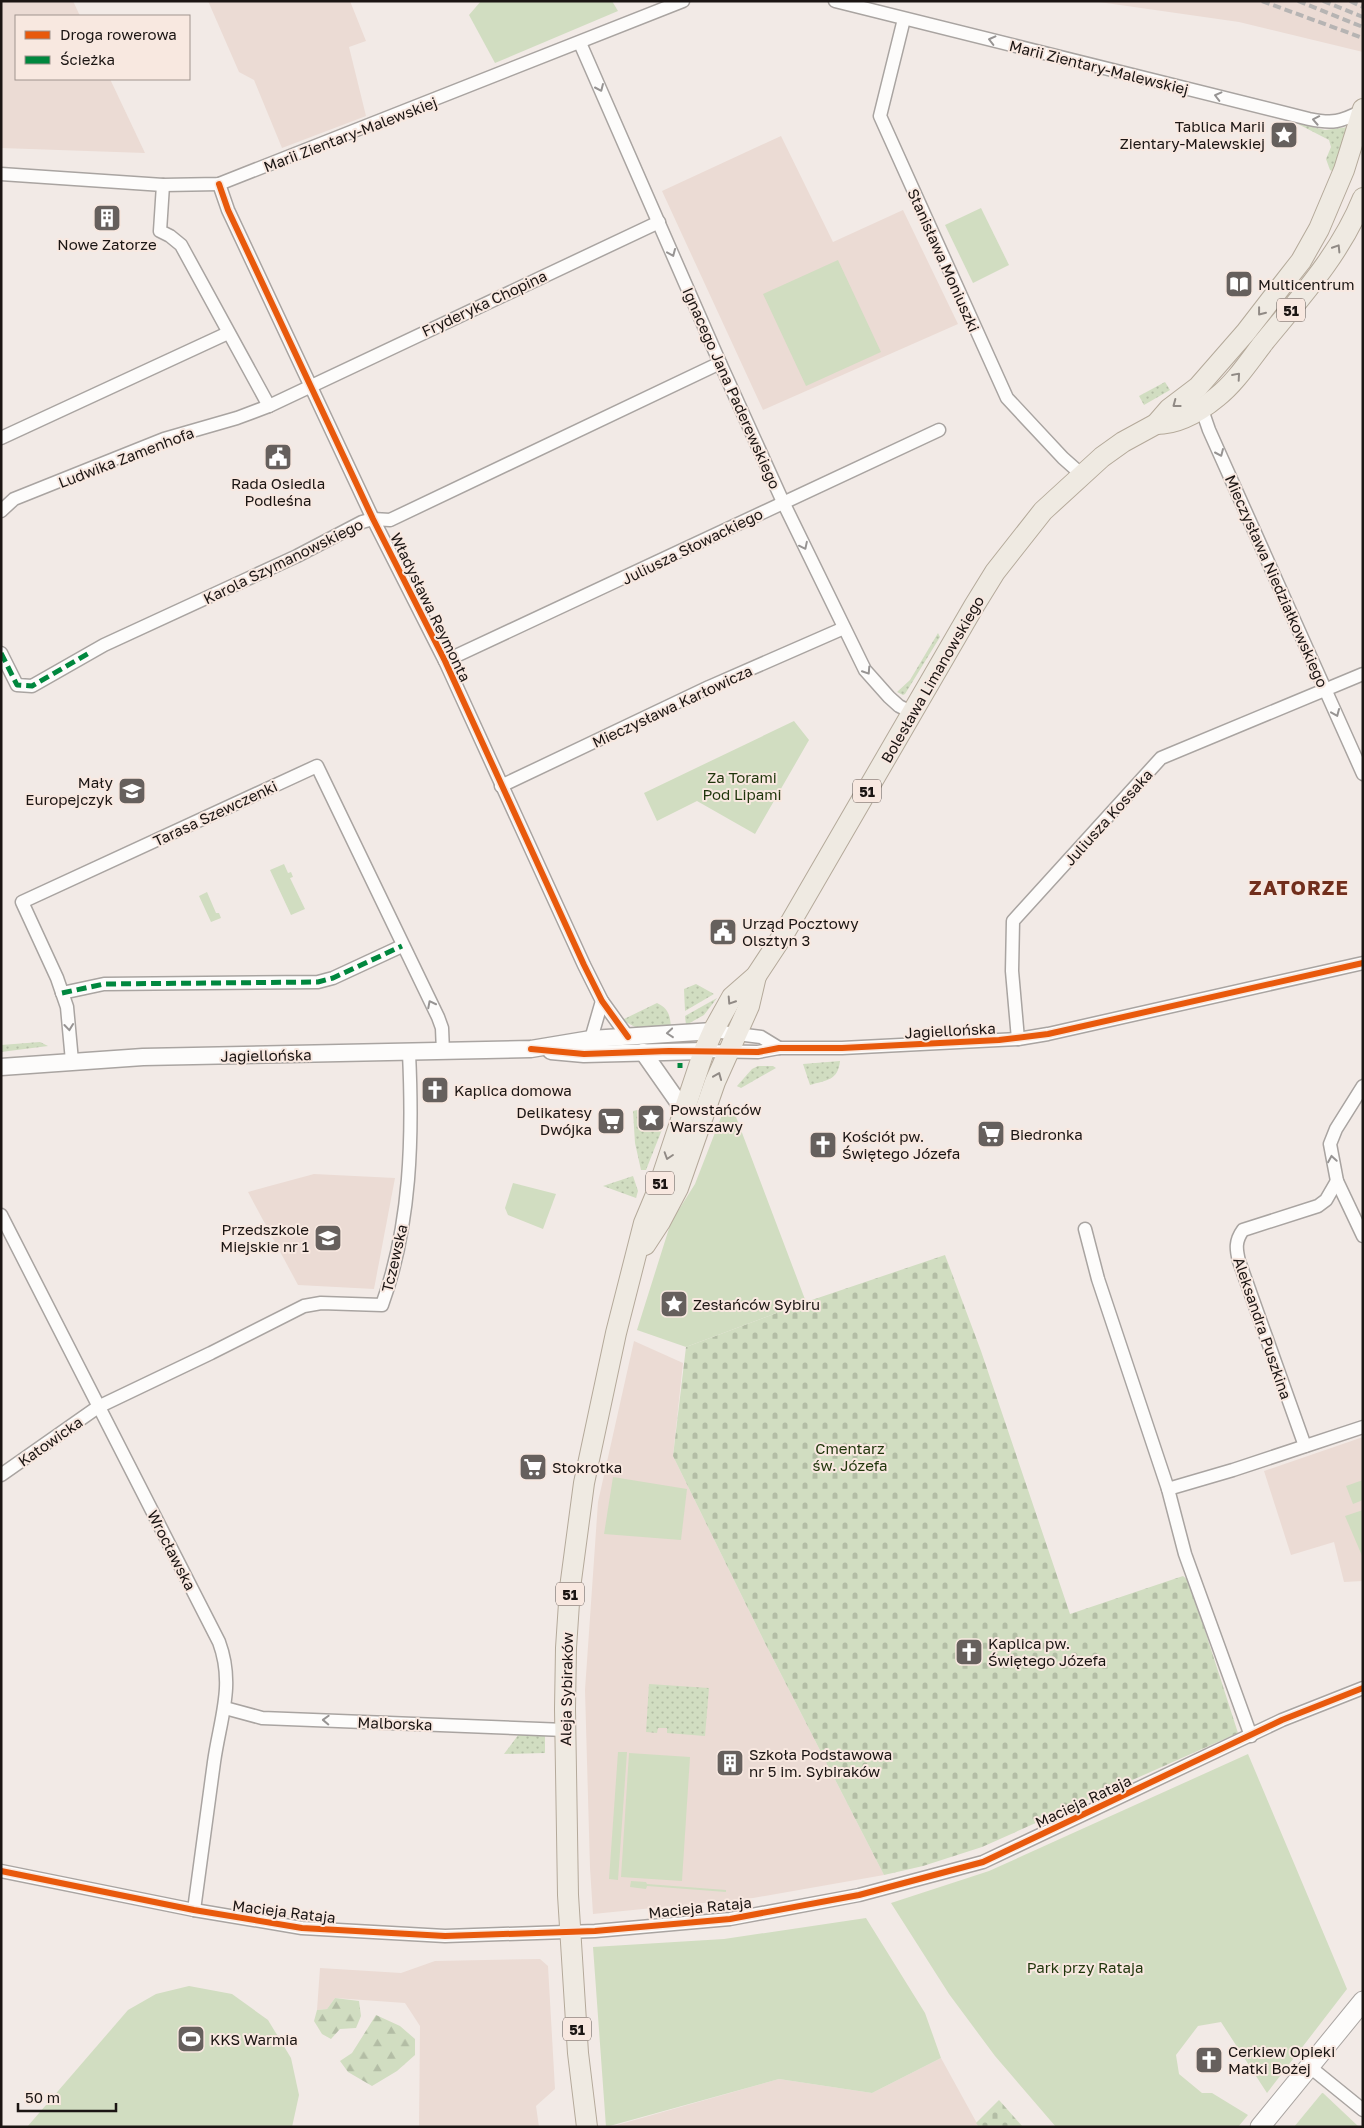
<svg xmlns="http://www.w3.org/2000/svg" width="1364" height="2128" font-family="'Golos Text',sans-serif">
<style>
.built{fill:#ebdbd4}
.grass{fill:url(#grass-dots)}
.forest{fill:url(#forest-firs)}
.cemetery{fill:url(#cemetery-stones)}
.green{fill:#d1ddc1}
.lines{fill:none;stroke-linecap:round;stroke-linejoin:round}
.minor-casing{stroke:#a9a4a1;stroke-width:15}
.tertiary-casing{stroke:#a9a4a1;stroke-width:19}
.secondary-casing{stroke:#a9a4a1;stroke-width:21}
.primary-casing{stroke:#b4a99a;stroke-width:22}
.minor{stroke:#fdfcfb;stroke-width:12}
.tertiary{stroke:#fdfcfb;stroke-width:16}
.secondary{stroke:#fdfcfb;stroke-width:19}
.primary{stroke:#efeae2;stroke-width:20}
.rail{stroke:#b6b4b3;stroke-width:4;stroke-dasharray:8 4;stroke-linecap:butt}
.quiet{stroke:#00873e;stroke-width:5;stroke-dasharray:10 5;stroke-linecap:butt}
.cycleway-casing{stroke:#f8e8e0;stroke-width:9}
.cycleway{stroke:#e8590c;stroke-width:6}
.oneway{stroke:#979493}
.oneway2{stroke:#908a85}
.labels{text-anchor:middle;dominant-baseline:central;stroke-width:4;stroke-linejoin:round;paint-order:stroke}
.shield{fill:#f8e8e0;stroke:#5d5450;stroke-width:1}
.shield-label{font-size:14px;font-weight:bold;fill:#1b1513}
.street-label{font-size:15px;fill:#1b1513;stroke:#f8e8e0}
.poi-label{font-size:15px;fill:#1b1513;stroke:#f8e8e0;text-anchor:start}
.park-label{font-size:15px;fill:#1f350b;stroke:#f8e8e0}
.district-label{font-size:20px;font-weight:bold;letter-spacing:1px;fill:#712e1c;stroke:#f8e8e0}
</style>
<defs>
<pattern id="grass-dots" width="8" height="8" patternUnits="userSpaceOnUse" patternTransform="scale(1.25)"><rect width="8" height="8" fill="#d1ddc1"/><path d="M2 2h.1M6 6h.1" fill="none" stroke="#b3bda5" stroke-width="1.8" stroke-linecap="round"/></pattern>
<pattern id="forest-firs" width="22" height="20" patternUnits="userSpaceOnUse" patternTransform="scale(1.25)"><rect width="22" height="20" fill="#d1ddc1"/><path d="M5 1l3.5 6h-7zM16 11l3.5 6h-7z" fill="#b3bda5"/></pattern>
<pattern id="cemetery-stones" width="16" height="16" patternUnits="userSpaceOnUse" patternTransform="scale(1.25)"><rect width="16" height="16" fill="#d1ddc1"/><path d="M2 7V4a2 2 0 0 1 4 0v3zM10 15v-3a2 2 0 0 1 4 0v3z" fill="#b3bda5"/></pattern>
</defs>
<rect width="100%" height="100%" fill="#f2eae6"/>
<!-- built -->
<g class="built">
<path d="M1,1H73L80,16H16V79H110L145,153L1,148Z"/>
<path d="M208,1H350L366,41L349,47L366,116L282,148L254,80L239,72Z"/>
<path d="M1092,1H1363V52L1239,22Z"/>
<path d="M781,136L833,242L903,210L958,324L763,410L662,191Z"/>
<path d="M314,1174L395,1178L374,1289L298,1285L248,1192Z"/>
<path d="M634,1341L683,1363L673,1456L764,1641L884,1875L753,1898L593,1914L590,1868L585,1690L598,1502Z"/>
<path d="M1363,1437V1581L1344,1582L1334,1542L1291,1555L1264,1471Z"/>
<path d="M540,1959L548,1966L555,2089L536,2106L539,2127H419L420,2026L405,2003L335,1998L327,2009L317,2010L320,1968L401,1973L435,1961Z"/>
<path d="M941,2058L979,2127H610L779,2079L872,2093Z"/>
</g>
<!-- grass -->
<g class="grass">
<path d="M1296,123L1325,130L1348,127L1334,172L1330,170L1326,159L1331,147L1329,140Z"/>
<path d="M1165,382L1170,390L1144,405L1139,396Z"/>
<path d="M938,633L940,637L905,694L903,695L897,692L910,680Z"/>
<path d="M696,984L714,994L685,1011L684,989Z"/>
<path d="M717,998L704,1015L686,1025L685,1016Z"/>
<path d="M657,1003C668,1008 670,1015 671,1027L637,1028L622,1020Z"/>
<path d="M40,1042L48,1046L1,1052V1045Z"/>
<path d="M840,1061C838,1081 826,1080 810,1085L803,1064Z"/>
<path d="M758,1066H773L776,1068L741,1088L737,1086L752,1069Z"/>
<path d="M658,1105L660,1106L649,1118L651,1121L664,1111L663,1127L646,1170H641L635,1143L633,1111Z"/>
<path d="M633,1176L638,1191L636,1198L603,1186Z"/>
<path d="M649,1684L709,1688L705,1736L667,1733V1728H658L657,1733L646,1732Z"/>
<path d="M519,1734L545,1735V1753L504,1754Z"/>
</g>
<!-- forest -->
<g class="forest">
<path d="M335,1998L359,2001L361,2016L356,2028L340,2029L331,2039L322,2034L314,2021L317,2010L327,2009Z"/>
<path d="M376,2015L400,2026L415,2039V2055L397,2071L372,2086L348,2072L340,2061L352,2053Z"/>
</g>
<!-- cemetery -->
<g class="cemetery">
<path d="M945,1255L981,1351L1070,1614L1183,1576L1189,1581L1238,1733L982,1847L923,1866L884,1875L764,1641L673,1456L686,1347L806,1302Z"/>
<path d="M999,2100L1023,2127H979L976,2123Z"/>
</g>
<!-- green -->
<g class="green">
<path d="M481,1H612L618,11L495,63L469,15Z"/>
<path d="M981,208L1009,265L973,283L945,225Z"/>
<path d="M838,260L881,352L806,386L763,294Z"/>
<path d="M794,721L809,740L755,834L697,801L657,821L644,793Z"/>
<path d="M284,864L288,873L291,872L293,877L290,878L305,909L291,915L270,870Z"/>
<path d="M207,892L216,913H219L221,918L211,922L199,896Z"/>
<path d="M725,1107L733,1109L806,1302L686,1347L637,1330L671,1222L695,1184Z"/>
<path d="M513,1183L556,1194L543,1229L508,1215L505,1208Z"/>
<path d="M613,1477L687,1489L681,1540L604,1534Z"/>
<path d="M1363,1480V1500L1353,1504L1346,1486Z"/>
<path d="M1363,1510V1558L1345,1516Z"/>
<path d="M618,1752H627L618,1880L609,1879Z"/>
<path d="M629,1753L690,1757L682,1881L621,1877Z"/>
<path d="M1248,1754L1347,1989L1267,2093L1221,2022L1198,2026L1176,2055L1179,2074L1202,2093H1212L1248,2115L1238,2127H1056L995,2056L949,1994L891,1903L989,1871Z"/>
<path d="M631,1881L646,1882L647,1884L726,1890V1892L647,1886L646,1889L630,1887Z"/>
<path d="M866,1918L925,2013L941,2058L872,2093L779,2079L606,2127L593,1947L724,1939Z"/>
<path d="M189,1986L232,1994L268,2020L291,2058L299,2095L292,2127H27L128,2010L156,1994Z"/>
<path d="M1322,2093H1323L1359,2127H1294Z"/>
</g>
<g class="lines">
<defs>
<g id="minor">
<path d="M835,1L1309,119C1333,124 1340,122 1362,111"/>
<path d="M904,19L880,116L1007,398L1063,458L1081,474"/>
<path d="M580,43L720,363L783,502L865,670L889,697L899,706L913,713"/>
<path d="M1,174L163,185L219,184L683,1"/>
<path d="M219,184L228,210L373,519L445,661L584,965L602,1001L628,1037"/>
<path d="M163,185L160,231L170,236L181,245L269,406"/>
<path d="M1200,404L1209,430L1363,774"/>
<path d="M1,438L228,333"/>
<path d="M1,511L14,499L164,439L237,418L269,406L659,222"/>
<path d="M1,653L17,685L32,686L104,645L297,556L362,522L373,519L390,520L720,363"/>
<path d="M445,661L939,430"/>
<path d="M501,786L709,687L844,628"/>
<path d="M62,993L104,984L318,982L333,978L402,946"/>
<path d="M713,1031L761,1037L779,1048"/>
<path d="M591,1039L602,1001"/>
<path d="M1018,1039L1012,971L1013,921L1161,758L1363,674"/>
<path d="M704,1051L758,1052L779,1048H842L1018,1039L1048,1034L1363,963"/>
<path d="M72,1061L67,1007L57,978L22,902L317,766L438,1017L442,1028L443,1052"/>
<path d="M1363,1086L1336,1129L1330,1144L1337,1181L1363,1236"/>
<path d="M1,1215L219,1642C235,1685 220,1719 214,1762C207,1811 201,1861 194,1910"/>
<path d="M1085,1229L1098,1279L1168,1489L1185,1554L1251,1736"/>
<path d="M1305,1446L1239,1261C1236,1249 1235,1241 1243,1230L1318,1206L1326,1200L1337,1181"/>
<path d="M1,1475L98,1407L211,1353L304,1306L321,1303L382,1305C411,1225 413,1137 409,1053"/>
<path d="M1168,1489L1233,1470L1363,1427"/>
<path d="M225,1708L262,1718L565,1730"/>
<path d="M1,1871L194,1910L302,1928L445,1936L595,1931L730,1919L859,1895L983,1862L1282,1720L1363,1688"/>
<path d="M1310,2067L1363,2110"/>
</g>
<g id="tertiary">
<path d="M551,1051L584,1054L704,1051"/>
<path d="M643,1052L683,1109"/>
<path d="M1,1067L143,1057L531,1049L591,1039L713,1031"/>
</g>
<path id="secondary" d="M1260,2127L1363,2001"/>
<g id="primary">
<path d="M1156,424C1179,424 1199,412 1217,397C1235,383 1250,360 1264,342C1301,297 1341,253 1363,198"/>
<path d="M645,1245L660,1222L678,1188L715,1082L749,1006L756,976"/>
<path d="M587,2127L578,2053L568,1895L565,1709L566,1648L570,1588L584,1483L616,1333L644,1223L657,1192L704,1051L713,1031L732,997L756,976L785,932L974,606L995,572L1043,511L1102,457L1123,442L1156,424L1169,409L1198,387L1246,332L1283,284L1301,261L1319,229L1344,170L1363,109"/>
</g>
</defs>
<!-- minor casing -->
<use href="#minor" class="minor-casing"/>
<!-- tertiary casing -->
<use href="#tertiary" class="tertiary-casing"/>
<!-- secondary casing -->
<use href="#secondary" class="secondary-casing"/>
<!-- primary casing -->
<use href="#primary" class="primary-casing"/>
<!-- minor -->
<use href="#minor" class="minor"/>
<!-- tertiary -->
<use href="#tertiary" class="tertiary"/>
<!-- secondary -->
<use href="#secondary" class="secondary"/>
<!-- primary -->
<use href="#primary" class="primary"/>
<!-- rail -->
<g class="rail">
<path d="M1262,1L1363,38"/>
<path d="M1298,1L1363,27"/>
<path d="M1323,1L1363,17"/>
<path d="M1350,1L1363,7"/>
</g>
<!-- quiet -->
<g class="quiet">
<path d="M1,653L17,685L32,686L91,652"/>
<path d="M62,993L104,984L318,982L333,978L402,946"/>
<path d="M680,1063V1068"/>
</g>
<defs>
<g id="cycleway">
<path d="M219,184L228,210L373,519L445,661L584,965L602,1001L628,1037"/>
<path d="M531,1049L584,1054L669,1051L758,1052L779,1048H842L999,1040L1048,1034L1363,963"/>
<path d="M1,1871L194,1910L302,1928L445,1936L595,1931L730,1919L859,1895L983,1862L1282,1720L1363,1688"/>
</g>
</defs>
<!-- cycleway casing -->
<use href="#cycleway" class="cycleway-casing"/>
<!-- cycleway -->
<use href="#cycleway" class="cycleway"/>
</g>
<!-- one-way arrows -->
<defs><path id="oneway-chevron" d="M-2-3.5L2.5 0L-2 3.5" fill="none" stroke-width="1.6" stroke-linecap="round" stroke-linejoin="round" transform="scale(1.25)"/></defs>
<g class="oneway">
<use href="#oneway-chevron" transform="translate(992 40) rotate(-166)"/>
<use href="#oneway-chevron" transform="translate(600 88) rotate(66)"/>
<use href="#oneway-chevron" transform="translate(1218 96) rotate(-166)"/>
<use href="#oneway-chevron" transform="translate(1316 120) rotate(-169)"/>
<use href="#oneway-chevron" transform="translate(672 253) rotate(67)"/>
<use href="#oneway-chevron" transform="translate(1220 453) rotate(66)"/>
<use href="#oneway-chevron" transform="translate(804 546) rotate(64)"/>
<use href="#oneway-chevron" transform="translate(867 671) rotate(57)"/>
<use href="#oneway-chevron" transform="translate(1336 713) rotate(67)"/>
<use href="#oneway-chevron" transform="translate(431 1004) rotate(-117)"/>
<use href="#oneway-chevron" transform="translate(69 1027) rotate(84)"/>
<use href="#oneway-chevron" transform="translate(670 1033) rotate(175)"/>
<use href="#oneway-chevron" transform="translate(1332 1159) rotate(-99)"/>
<use href="#oneway-chevron" transform="translate(326 1720) rotate(-178)"/>
</g>
<g class="oneway2">
<use href="#oneway-chevron" transform="translate(1337 248) rotate(-58)"/>
<use href="#oneway-chevron" transform="translate(1261 312) rotate(128)"/>
<use href="#oneway-chevron" transform="translate(1237 376) rotate(-49)"/>
<use href="#oneway-chevron" transform="translate(1176 404) rotate(143)"/>
<use href="#oneway-chevron" transform="translate(731 1001) rotate(123)"/>
<use href="#oneway-chevron" transform="translate(718 1076) rotate(-68)"/>
<use href="#oneway-chevron" transform="translate(668 1156) rotate(108)"/>
</g>
<!-- icons -->
<defs>
<symbol id="sight-square" viewBox="-11 -11 22 22"><rect x="-9" y="-9" width="18" height="18" rx="4" fill="#66605d" stroke="#f8e8e0"/><path d="M0-6L1.8-2.2L6-1.7L2.9 1.2L3.7 5.4L0 3.3L-3.7 5.4L-2.9 1.2L-6-1.7L-1.8-2.2Z" fill="#fff"/></symbol>
<symbol id="building-square" viewBox="-11 -11 22 22"><rect x="-9" y="-9" width="18" height="18" rx="4" fill="#66605d" stroke="#f8e8e0"/><path d="M-4-6H4V6H1V3H-1V6H-4ZM-2.5-4.3h1.7v1.8h-1.7ZM.8-4.3h1.7v1.8H.8ZM-2.5-1h1.7V.8h-1.7ZM.8-1h1.7V.8H.8Z" fill="#fff"/></symbol>
<symbol id="library-square" viewBox="-11 -11 22 22"><rect x="-9" y="-9" width="18" height="18" rx="4" fill="#66605d" stroke="#f8e8e0"/><path d="M-6-4Q-3-5.5-.7-3.5V5Q-3 3-6 4ZM6-4Q3-5.5 .7-3.5V5Q3 3 6 4Z" fill="#fff"/></symbol>
<symbol id="civic-square" viewBox="-11 -11 22 22"><rect x="-9" y="-9" width="18" height="18" rx="4" fill="#66605d" stroke="#f8e8e0"/><path d="M-.6-6.5H3V-4.5H.6V-3L4-1V1h2V6H-6V1h2V-1L-.6-3ZM-1.2 2.5V6h2.4V2.5Z" fill="#fff"/></symbol>
<symbol id="school-square" viewBox="-11 -11 22 22"><rect x="-9" y="-9" width="18" height="18" rx="4" fill="#66605d" stroke="#f8e8e0"/><path d="M0-5L7-2L0 1L-7-2ZM-4 1L0 2.5L4 1V4Q0 6-4 4Z" fill="#fff"/></symbol>
<symbol id="church-square" viewBox="-11 -11 22 22"><rect x="-9" y="-9" width="18" height="18" rx="4" fill="#66605d" stroke="#f8e8e0"/><path d="M-1.2-6h2.4v3.5h3.3v2.4h-3.3V6h-2.4V-.1h-3.3v-2.4h3.3Z" fill="#fff"/></symbol>
<symbol id="supermarket-square" viewBox="-11 -11 22 22"><rect x="-9" y="-9" width="18" height="18" rx="4" fill="#66605d" stroke="#f8e8e0"/><path d="M-6-5.5h2.5l.6 2H6L4.5 2H-2.5L-4.4-4H-6ZM-1.5 3.2a1.3 1.3 0 1 0 .1 0ZM3 3.2a1.3 1.3 0 1 0 .1 0Z" fill="#fff"/></symbol>
<symbol id="stadium-square" viewBox="-11 -11 22 22"><rect x="-9" y="-9" width="18" height="18" rx="4" fill="#66605d" stroke="#f8e8e0"/><path d="M0-5a6.5 5 0 1 0 0 10a6.5 5 0 1 0 0-10ZM-3.5-1.8h7v3.6h-7Z" fill="#fff"/></symbol>
</defs>
<g fill-rule="evenodd">
<use href="#sight-square" x="1268" y="119" width="32" height="32"/>
<use href="#building-square" x="91" y="202" width="32" height="32"/>
<use href="#library-square" x="1223" y="268" width="32" height="32"/>
<use href="#civic-square" x="262" y="441" width="32" height="32"/>
<use href="#school-square" x="116" y="775" width="32" height="32"/>
<use href="#civic-square" x="707" y="916" width="32" height="32"/>
<use href="#church-square" x="419" y="1074" width="32" height="32"/>
<use href="#sight-square" x="635" y="1102" width="32" height="32"/>
<use href="#supermarket-square" x="595" y="1105" width="32" height="32"/>
<use href="#supermarket-square" x="975" y="1118" width="32" height="32"/>
<use href="#church-square" x="807" y="1129" width="32" height="32"/>
<use href="#school-square" x="312" y="1222" width="32" height="32"/>
<use href="#sight-square" x="658" y="1288" width="32" height="32"/>
<use href="#supermarket-square" x="517" y="1451" width="32" height="32"/>
<use href="#church-square" x="953" y="1636" width="32" height="32"/>
<use href="#building-square" x="714" y="1747" width="32" height="32"/>
<use href="#stadium-square" x="175" y="2023" width="32" height="32"/>
<use href="#church-square" x="1193" y="2044" width="32" height="32"/>
</g>
<g class="labels">
<!-- shield labels -->
<g class="shield">
<rect x="1277" y="298.5" width="28" height="23" rx="4"/>
<rect x="853" y="779.5" width="28" height="23" rx="4"/>
<rect x="646" y="1171.5" width="28" height="23" rx="4"/>
<rect x="556" y="1582.5" width="28" height="23" rx="4"/>
<rect x="563" y="2017.5" width="28" height="23" rx="4"/>
</g>
<g class="shield-label">
<text x="1291" y="310">51</text>
<text x="867" y="791">51</text>
<text x="660" y="1183">51</text>
<text x="570" y="1594">51</text>
<text x="577" y="2029">51</text>
</g>
<!-- street labels -->
<g class="street-label">
<text transform="translate(1099 67) rotate(14)">Marii Zientary-Malewskiej</text>
<text transform="translate(350 134) rotate(-21)">Marii Zientary-Malewskiej</text>
<text transform="translate(944 260) rotate(66)">Stanisława Moniuszki</text>
<text transform="translate(484 303) rotate(-25)">Fryderyka Chopina</text>
<text transform="translate(732 388) rotate(66)">Ignacego Jana Paderewskiego</text>
<text transform="translate(126 457) rotate(-21)">Ludwika Zamenhofa</text>
<text transform="translate(692 546) rotate(-26)">Juliusza Słowackiego</text>
<text transform="translate(283 561) rotate(-26)">Karola Szymanowskiego</text>
<text transform="translate(1277 581) rotate(66)">Mieczysława Niedziałkowskiego</text>
<text transform="translate(431 607) rotate(64)">Władysława Reymonta</text>
<text transform="translate(932 679) rotate(-60)">Bolesława Limanowskiego</text>
<text transform="translate(672 706) rotate(-25)">Mieczysława Karłowicza</text>
<text transform="translate(215 813) rotate(-25)">Tarasa Szewczenki</text>
<text transform="translate(1108 817) rotate(-48)">Juliusza Kossaka</text>
<text transform="translate(950 1030) rotate(-3)">Jagiellońska</text>
<text transform="translate(266 1055) rotate(-1)">Jagiellońska</text>
<text transform="translate(394 1258) rotate(-77)">Tczewska</text>
<text transform="translate(1263 1328) rotate(71)">Aleksandra Puszkina</text>
<text transform="translate(50 1441) rotate(-35)">Katowicka</text>
<text transform="translate(172 1550) rotate(63)">Wrocławska</text>
<text transform="translate(566 1689) rotate(-89)">Aleja Sybiraków</text>
<text transform="translate(395 1723) rotate(2)">Malborska</text>
<text transform="translate(1083 1801) rotate(-25)">Macieja Rataja</text>
<text transform="translate(700 1907) rotate(-6)">Macieja Rataja</text>
<text transform="translate(284 1911) rotate(7)">Macieja Rataja</text>
</g>
<!-- poi labels -->
<g class="poi-label">
<text x="1265" y="126" text-anchor="end">Tablica Marii<tspan x="1265" dy="17">Zientary-Malewskiej</tspan></text>
<text x="107" y="244" text-anchor="middle">Nowe Zatorze</text>
<text x="1258" y="284">Multicentrum</text>
<text x="278" y="483" text-anchor="middle">Rada Osiedla<tspan x="278" dy="17">Podleśna</tspan></text>
<text x="113" y="782" text-anchor="end">Mały<tspan x="113" dy="17">Europejczyk</tspan></text>
<text x="742" y="923">Urząd Pocztowy<tspan x="742" dy="17">Olsztyn 3</tspan></text>
<text x="454" y="1090">Kaplica domowa</text>
<text x="670" y="1109">Powstańców<tspan x="670" dy="17">Warszawy</tspan></text>
<text x="592" y="1112" text-anchor="end">Delikatesy<tspan x="592" dy="17">Dwójka</tspan></text>
<text x="1010" y="1134">Biedronka</text>
<text x="842" y="1136">Kościół pw.<tspan x="842" dy="17">Świętego Józefa</tspan></text>
<text x="309" y="1229" text-anchor="end">Przedszkole<tspan x="309" dy="17">Miejskie nr 1</tspan></text>
<text x="693" y="1304">Zesłańców Sybiru</text>
<text x="552" y="1467">Stokrotka</text>
<text x="988" y="1643">Kaplica pw.<tspan x="988" dy="17">Świętego Józefa</tspan></text>
<text x="749" y="1754">Szkoła Podstawowa<tspan x="749" dy="17">nr 5 im. Sybiraków</tspan></text>
<text x="210" y="2039">KKS Warmia</text>
<text x="1228" y="2051">Cerkiew Opieki<tspan x="1228" dy="17">Matki Bożej</tspan></text>
</g>
<!-- park labels -->
<g class="park-label">
<text x="742" y="777">Za Torami<tspan x="742" dy="17">Pod Lipami</tspan></text>
<text x="850" y="1448">Cmentarz<tspan x="850" dy="17">św. Józefa</tspan></text>
<text x="1085" y="1967">Park przy Rataja</text>
</g>
<!-- district labels -->
<g class="district-label">
<text x="1299" y="887">ZATORZE</text>
</g>
</g>
<!-- border -->
<rect width="1364" height="2128" fill="none" stroke="#1b1513" stroke-width="5"/>
<!-- legend -->
<rect x="15" y="15" width="175" height="65" fill="#f8e8e0" stroke="#a0948e"/>
<rect x="25" y="31" width="25" height="8" fill="#e8590c" stroke="#a0948e"/>
<text x="60" y="40" font-size="15" fill="#1b1513">Droga rowerowa</text>
<rect x="25" y="56" width="25" height="8" fill="#00873e" stroke="#a0948e"/>
<text x="60" y="65" font-size="15" fill="#1b1513">Ścieżka</text>
<!-- scale -->
<path d="M18 2103v8h98v-8" fill="none" stroke="#1b1513" stroke-width="2.5"/>
<text x="25" y="2103" font-size="15" fill="#1b1513" stroke="#f8e8e0" stroke-width="4" paint-order="stroke">50 m</text>
</svg>
